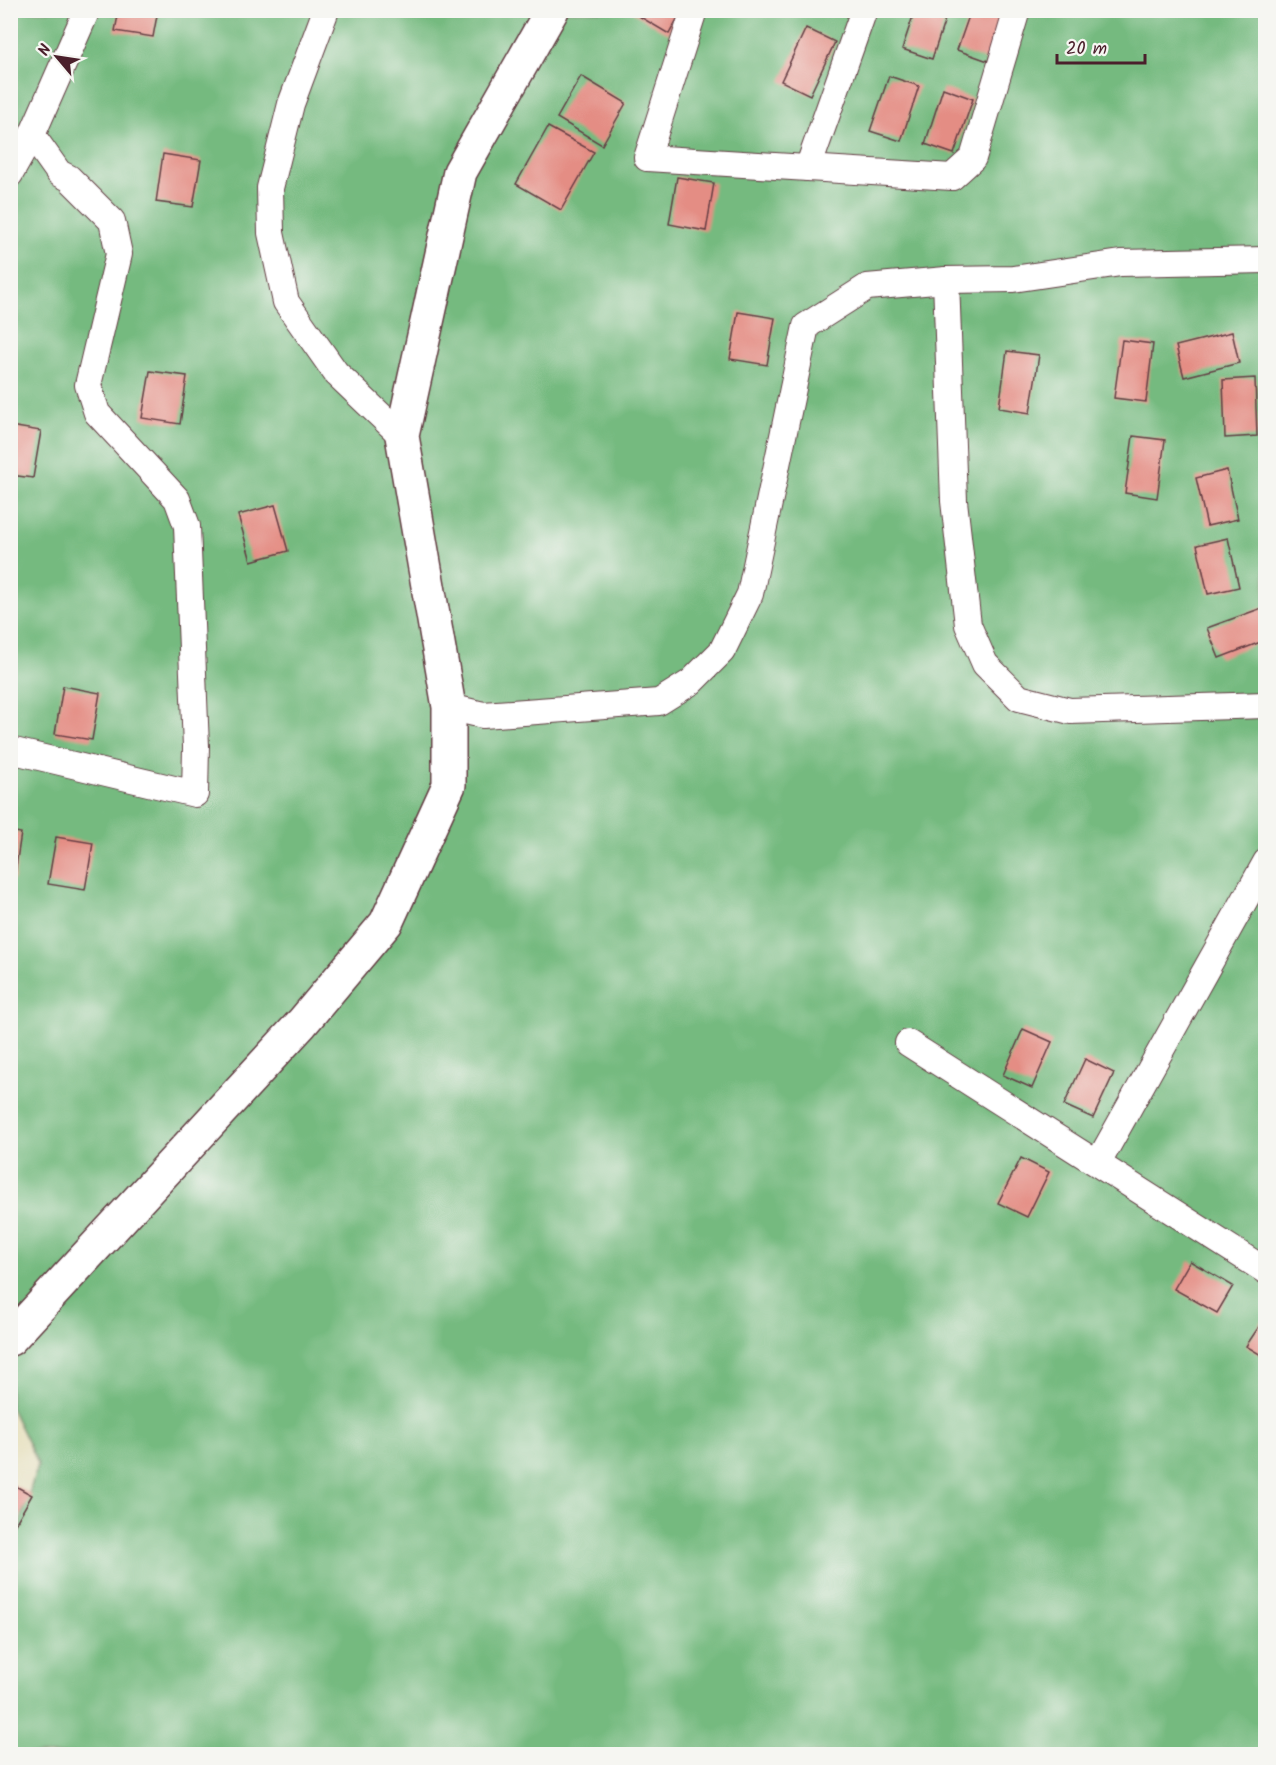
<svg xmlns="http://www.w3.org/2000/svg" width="1276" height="1765" font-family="Kalam,sans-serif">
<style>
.forest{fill:#74ba7f;stroke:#5f6c55;stroke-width:1.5}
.building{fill:#e48d84}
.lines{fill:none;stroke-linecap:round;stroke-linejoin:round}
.street-casing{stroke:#623c42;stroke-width:28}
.secondary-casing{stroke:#623c42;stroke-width:36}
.street{stroke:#fff;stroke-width:26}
.secondary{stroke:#fff;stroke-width:33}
</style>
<rect width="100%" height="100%" fill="#f6f6f2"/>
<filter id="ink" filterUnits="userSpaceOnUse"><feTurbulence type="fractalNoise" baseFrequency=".0167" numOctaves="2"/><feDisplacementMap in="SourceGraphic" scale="12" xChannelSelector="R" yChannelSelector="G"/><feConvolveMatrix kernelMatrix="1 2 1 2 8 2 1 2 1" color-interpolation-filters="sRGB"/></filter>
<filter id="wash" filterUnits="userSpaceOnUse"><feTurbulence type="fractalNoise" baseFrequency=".008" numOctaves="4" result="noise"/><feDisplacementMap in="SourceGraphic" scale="24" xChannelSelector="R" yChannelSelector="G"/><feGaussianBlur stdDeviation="1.35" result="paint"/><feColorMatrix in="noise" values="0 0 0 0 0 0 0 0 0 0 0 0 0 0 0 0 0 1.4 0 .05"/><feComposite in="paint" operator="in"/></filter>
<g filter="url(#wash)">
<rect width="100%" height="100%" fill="#e8e2c2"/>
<!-- forest -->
<path class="forest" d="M11,11H1265V1754H11L10,1556L38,1464L10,1406Z"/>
<g id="blocks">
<!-- building -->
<g class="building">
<path d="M119,10H158L153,37L115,31Z"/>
<path d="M633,10H682L669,34L632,12Z"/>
<path d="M915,10H948L932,59L902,49Z"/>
<path d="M971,10H1005L988,61L957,50Z"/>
<path d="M806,28L835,42L810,95L781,81Z"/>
<path d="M581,76L626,103L602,145L557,118Z"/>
<path d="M889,76L919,86L901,141L870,131Z"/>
<path d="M943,88L973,99L954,154L925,144Z"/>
<path d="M548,127L594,152L561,210L516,184Z"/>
<path d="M163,154L201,160L193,207L156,202Z"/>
<path d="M677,177L714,183L706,231L669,224Z"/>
<path d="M738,312L775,318L767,365L730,359Z"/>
<path d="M1232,332L1239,363L1184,377L1176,346Z"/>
<path d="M1122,340L1153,344L1146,402L1114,398Z"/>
<path d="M1007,351L1039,355L1030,413L999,408Z"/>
<path d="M150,371L187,376L180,424L142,418Z"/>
<path d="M1255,378L1257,436L1225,438L1223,380Z"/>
<path d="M10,426L41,431L33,478L10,475Z"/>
<path d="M1133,436L1165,440L1157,498L1125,493Z"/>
<path d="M1227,470L1238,519L1207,526L1196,478Z"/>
<path d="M275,505L288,551L251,561L238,515Z"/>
<path d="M1228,538L1239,587L1208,594L1197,545Z"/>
<path d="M1262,608L1266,617V640L1219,658L1207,628Z"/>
<path d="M63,686L100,693L92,740L55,734Z"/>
<path d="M10,831L21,833L14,880H10Z"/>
<path d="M56,837L93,843L85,890L48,884Z"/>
<path d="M1023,1029L1052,1042L1032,1088L1003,1075Z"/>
<path d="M1085,1059L1114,1073L1093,1118L1064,1105Z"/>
<path d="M1021,1158L1049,1172L1027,1217L998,1203Z"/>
<path d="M1190,1261L1233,1286L1217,1313L1174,1289Z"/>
<path d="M1264,1319L1266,1320V1358L1246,1346Z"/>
<path d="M10,1483L32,1495L10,1533Z"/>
</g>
</g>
</g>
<g filter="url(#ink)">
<use href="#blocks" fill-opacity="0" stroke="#623c42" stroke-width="1.5"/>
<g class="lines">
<defs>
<g id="street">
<path d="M326,10L291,104L270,188L271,233L286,302L336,373L402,436"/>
<path d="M694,10L647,158L952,177L973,158L1017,10"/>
<path d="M808,168L864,10"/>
<path d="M10,174L32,135L87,10"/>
<path d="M946,280L954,501L968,625L985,664L1019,698L1070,711L1266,705"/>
<path d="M449,707L483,715L659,702L691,682L722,651L750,594L806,326L867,287L946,280L1013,279L1121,263L1266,260"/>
<path d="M10,750L195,794L196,747L187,526L177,499L97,413L88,385L119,254L112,221L69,178L59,173L32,135"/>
<path d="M908,1043L1266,1271"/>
<path d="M1098,1163L1266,862"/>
</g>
<path id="secondary" d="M10,1339L302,1023L386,923L449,785V707L402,436L460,172L552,10"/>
</defs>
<!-- street casing -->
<use href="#street" class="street-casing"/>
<!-- secondary casing -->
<use href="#secondary" class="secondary-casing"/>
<!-- street -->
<use href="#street" class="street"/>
<!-- secondary -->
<use href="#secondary" class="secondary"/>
</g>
</g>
<!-- margin -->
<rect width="1276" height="1765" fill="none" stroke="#f6f6f2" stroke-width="36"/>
<!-- north arrow -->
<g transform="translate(57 57) rotate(299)" stroke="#f6f6f2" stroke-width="4.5" paint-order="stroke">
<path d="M0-4.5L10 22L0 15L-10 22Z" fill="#4a1f2b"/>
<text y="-9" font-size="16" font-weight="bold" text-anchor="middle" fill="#4a1f2b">N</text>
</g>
<!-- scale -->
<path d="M1057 54v9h88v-9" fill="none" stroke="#4a1f2b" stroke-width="3"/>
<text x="1066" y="54" font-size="18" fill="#4a1f2b" stroke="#f6f6f2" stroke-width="4.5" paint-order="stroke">20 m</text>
</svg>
